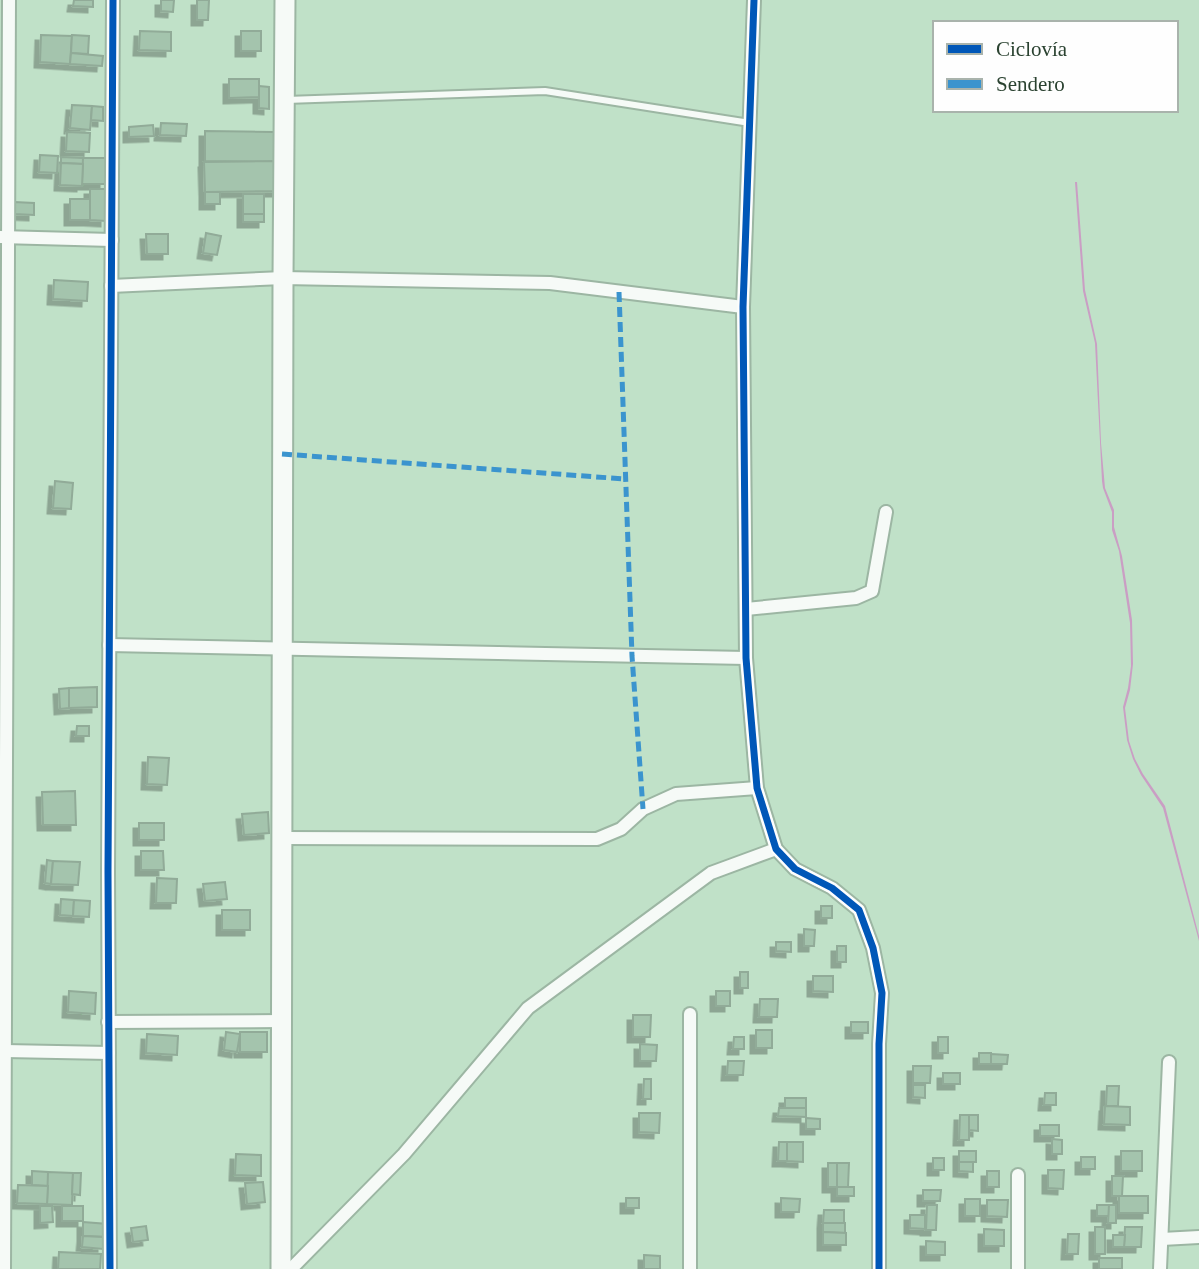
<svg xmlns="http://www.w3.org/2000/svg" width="1199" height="1269" font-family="Georgia,serif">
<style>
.water{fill:#ca9ec4}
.building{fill:#a4c4ad;stroke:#91ab98;stroke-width:2;filter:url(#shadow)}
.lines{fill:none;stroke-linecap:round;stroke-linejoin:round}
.lane-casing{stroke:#9cb6a3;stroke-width:10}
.street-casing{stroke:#9cb6a3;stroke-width:16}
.secondary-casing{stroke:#9cb6a3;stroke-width:23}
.lane{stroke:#f6faf7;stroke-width:6}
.street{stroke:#f6faf7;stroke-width:12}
.secondary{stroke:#f6faf7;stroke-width:19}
.quiet{stroke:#3b94ce;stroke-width:5;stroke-dasharray:10 5;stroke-linecap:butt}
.cycleway-casing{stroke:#fefefe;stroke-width:11}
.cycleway{stroke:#0057b8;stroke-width:7}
</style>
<defs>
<filter id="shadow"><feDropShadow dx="-5.5" dy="5.5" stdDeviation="0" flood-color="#0004"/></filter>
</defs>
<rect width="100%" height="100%" fill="#c0e1c8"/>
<!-- water -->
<path class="water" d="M1075,182H1077L1085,290L1097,344L1101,443L1105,488L1114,510V527L1122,556L1132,620L1133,664L1130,690L1125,708L1129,741L1135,759L1143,774L1165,806L1199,936V941L1163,808L1141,775L1133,759L1127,740L1123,707L1128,688L1131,666L1130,623L1119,551L1112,530V512L1103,488L1102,481L1095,343L1083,291Z"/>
<!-- building -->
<g class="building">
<path d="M74,0H93V7L73,6Z"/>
<path d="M161,0H174L173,12L161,11Z"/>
<path d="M197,0H209L208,20H197Z"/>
<path d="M140,31L171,32V51L139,50Z"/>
<rect x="241" y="31" width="20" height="20"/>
<path d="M41,35L72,36L70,64L40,62Z"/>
<path d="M72,35L89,36L88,54L71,53Z"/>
<path d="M71,53L103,56L102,66L70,64Z"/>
<path d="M229,79H259V97L229,98Z"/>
<path d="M259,86L269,87V109L259,108Z"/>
<path d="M72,105L92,106L90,130L70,128Z"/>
<path d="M92,106L103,107V121L91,120Z"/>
<path d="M161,123L187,124L186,136L160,135Z"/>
<path d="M153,125L154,136L129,137V127Z"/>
<path d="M205,131L275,132V162L205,161Z"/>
<path d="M67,132L90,133L89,152L66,151Z"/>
<path d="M40,155L58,156L57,173L39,172Z"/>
<path d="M61,157L83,158V164L61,163Z"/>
<path d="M83,158H106L105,184H82Z"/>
<path d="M281,161V191L205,192L204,162Z"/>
<path d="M61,163L83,164L82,186L60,185Z"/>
<path d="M90,189H106V221L90,220Z"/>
<rect x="205" y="192" width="15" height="12"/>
<rect x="243" y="194" width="21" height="20"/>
<rect x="70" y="199" width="20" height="21"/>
<path d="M14,202L34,203V215L14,214Z"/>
<rect x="243" y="214" width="21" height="8"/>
<path d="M206,233L221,236L217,255L203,253Z"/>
<path d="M146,234H168V254H147Z"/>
<path d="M54,280L88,282L87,301L53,299Z"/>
<path d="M55,481L73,483L71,509L53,508Z"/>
<path d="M97,687V707L69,708V688Z"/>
<path d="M69,688V708L60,709L59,689Z"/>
<path d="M77,726H89V736H76Z"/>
<path d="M148,757L169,758L167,785L147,784Z"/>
<path d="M75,791L76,825H43L42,792Z"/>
<path d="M268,812L269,833L244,835L242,814Z"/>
<rect x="139" y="823" width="25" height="17"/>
<path d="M141,851H163L164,870H141Z"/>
<path d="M47,860L53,861L51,884L45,883Z"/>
<path d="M53,861L80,862L78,885L51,884Z"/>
<path d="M157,878L177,879L176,903H156Z"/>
<path d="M225,882L227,899L205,901L203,884Z"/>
<path d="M61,899L74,900L73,916L60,915Z"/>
<path d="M74,900L90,901L89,917L73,916Z"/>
<rect x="821" y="906" width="11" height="12"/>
<rect x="222" y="910" width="28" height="20"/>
<path d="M804,929L815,930L814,946H804Z"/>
<path d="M776,942H791V952L776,951Z"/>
<rect x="837" y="946" width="9" height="16"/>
<rect x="740" y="972" width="8" height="16"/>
<path d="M813,976H833V992L813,991Z"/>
<path d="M69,991L96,993L95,1014L68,1012Z"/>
<rect x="716" y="991" width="14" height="15"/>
<path d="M760,999H778L777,1017H759Z"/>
<path d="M633,1015H651L650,1037H633Z"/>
<rect x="851" y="1022" width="17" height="11"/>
<rect x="756" y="1030" width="16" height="18"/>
<path d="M226,1032L240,1034L237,1052L224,1050Z"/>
<rect x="240" y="1032" width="27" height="20"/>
<path d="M147,1034L178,1036L177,1055L146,1053Z"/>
<path d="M734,1037H744V1049H733Z"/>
<rect x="938" y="1037" width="10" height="16"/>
<path d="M640,1044L657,1045L656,1061H640Z"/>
<rect x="979" y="1053" width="12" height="11"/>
<path d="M991,1054L1008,1055L1007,1064H991Z"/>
<path d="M728,1061H744L743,1075H727Z"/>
<path d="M913,1066H931L930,1083H913Z"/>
<rect x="943" y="1073" width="17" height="11"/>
<path d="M644,1079H651V1099H643Z"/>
<path d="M913,1085H925V1098L913,1097Z"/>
<path d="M1107,1086H1119L1118,1106H1106Z"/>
<path d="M1045,1093H1056V1105H1044Z"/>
<rect x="785" y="1098" width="21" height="10"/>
<path d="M1105,1106L1130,1107V1125L1104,1124Z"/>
<path d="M779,1108H806V1117L778,1116Z"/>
<path d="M639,1113H660L659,1133L639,1132Z"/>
<path d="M960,1115H969V1140H959Z"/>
<path d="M969,1115H978V1131L969,1130Z"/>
<path d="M806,1118L820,1119V1129H806Z"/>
<rect x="1040" y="1125" width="19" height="11"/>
<path d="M1052,1139L1062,1140V1154H1052Z"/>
<path d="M779,1142H787V1161H778Z"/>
<path d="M787,1142H803V1162L787,1161Z"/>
<rect x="959" y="1151" width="17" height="11"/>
<rect x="1121" y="1151" width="21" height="20"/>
<path d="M236,1154L261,1155V1176L235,1175Z"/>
<rect x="1081" y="1157" width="14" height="12"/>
<rect x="933" y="1158" width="11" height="12"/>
<path d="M959,1162H973V1172L959,1171Z"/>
<rect x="828" y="1163" width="9" height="24"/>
<path d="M837,1163H849L848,1187H837Z"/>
<path d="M1048,1170H1064L1063,1189L1048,1188Z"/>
<path d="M32,1171L48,1172V1186L32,1185Z"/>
<rect x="987" y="1171" width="12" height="16"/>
<path d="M48,1172L73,1173L72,1205L47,1204Z"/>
<path d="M73,1173H81L80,1195L72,1194Z"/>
<path d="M1112,1176H1123L1122,1196H1112Z"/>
<path d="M263,1182L265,1202L247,1204L245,1183Z"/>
<path d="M18,1185L48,1186L47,1204L17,1203Z"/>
<rect x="837" y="1187" width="17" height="9"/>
<path d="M923,1190H941L940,1201H923Z"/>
<rect x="1119" y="1196" width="29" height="17"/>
<rect x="626" y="1198" width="13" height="10"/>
<path d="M781,1198L800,1199L799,1212H781Z"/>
<rect x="965" y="1199" width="15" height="17"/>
<path d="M987,1200H1008L1007,1217L987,1216Z"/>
<path d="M927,1205H937L936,1230H926Z"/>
<rect x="1097" y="1205" width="12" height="11"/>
<path d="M1109,1205H1116V1223H1108Z"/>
<path d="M40,1206H52L53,1222L40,1223Z"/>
<rect x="62" y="1206" width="21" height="15"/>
<path d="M824,1210H844V1223H823Z"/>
<path d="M910,1215H925V1229L910,1228Z"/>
<path d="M83,1222L108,1224L107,1237L83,1236Z"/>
<path d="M823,1223H845V1233L823,1232Z"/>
<path d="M146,1226L148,1240L133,1242L131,1228Z"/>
<rect x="1095" y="1227" width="10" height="27"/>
<path d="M1125,1227H1142L1141,1247H1124Z"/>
<path d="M984,1229L1004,1230V1246H984Z"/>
<path d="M823,1232L846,1233V1245H823Z"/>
<path d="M1068,1234H1079L1078,1254H1067Z"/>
<path d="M1113,1235H1125L1124,1247H1113Z"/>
<path d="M83,1236L103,1237V1249L82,1247Z"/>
<path d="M926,1241L945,1242V1255H926Z"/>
<path d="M59,1252L101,1254L100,1269H58Z"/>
<path d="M644,1255L660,1256V1269H644Z"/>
<rect x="1099" y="1258" width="23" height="11"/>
</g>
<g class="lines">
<defs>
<path id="lane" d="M286,100L545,91L750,123"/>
<g id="street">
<path d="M754,0L743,307L746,658L757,788L776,849L795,869L832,888L859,910L873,948L882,993L879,1044V1269"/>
<path d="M0,237L112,240"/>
<path d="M111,286L283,278L550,283L743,307"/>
<path d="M746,609L856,598L872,591L886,512"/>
<path d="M109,645L746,658"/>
<path d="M282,838L597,839L621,829L643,809L676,794L757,788"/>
<path d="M690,1014V1269"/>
<path d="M108,1022L282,1021"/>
<path d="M5,1051L109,1053"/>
<path d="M1018,1175V1269"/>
<path d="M1162,1239L1199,1237"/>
<path d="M4,1269L9,0"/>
<path d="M110,1269L108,872L113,0"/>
<path d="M291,1269L404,1154L528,1008L711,873L776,849"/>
<path d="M1160,1269L1169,1062"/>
</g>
<path id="secondary" d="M281,1269L283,278L285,0"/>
</defs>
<!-- lane casing -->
<use href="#lane" class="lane-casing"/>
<!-- street casing -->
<use href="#street" class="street-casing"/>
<!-- secondary casing -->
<use href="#secondary" class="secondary-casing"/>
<!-- lane -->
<use href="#lane" class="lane"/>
<!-- street -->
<use href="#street" class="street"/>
<!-- secondary -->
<use href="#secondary" class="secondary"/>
<!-- quiet -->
<g class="quiet">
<path d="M619,292L632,656L643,809"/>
<path d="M282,454L625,479"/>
</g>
<defs>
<g id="cycleway">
<path d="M754,0L743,307L746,658L757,788L776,849L795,869L832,888L859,910L873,948L882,993L879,1044V1269"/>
<path d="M110,1269L108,872L113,0"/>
</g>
</defs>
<!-- cycleway casing -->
<use href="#cycleway" class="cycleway-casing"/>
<!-- cycleway -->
<use href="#cycleway" class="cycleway"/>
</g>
<!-- legend -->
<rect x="933" y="21" width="245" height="91" fill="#fefefe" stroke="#a9b3ac" stroke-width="2"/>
<rect x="947" y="44" width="35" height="10" fill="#0057b8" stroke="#a9b3ac" stroke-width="2"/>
<text x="996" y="56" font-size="21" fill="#2a4230">Ciclovía</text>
<rect x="947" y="79" width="35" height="10" fill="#3b94ce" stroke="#a9b3ac" stroke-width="2"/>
<text x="996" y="91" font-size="21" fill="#2a4230">Sendero</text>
</svg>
